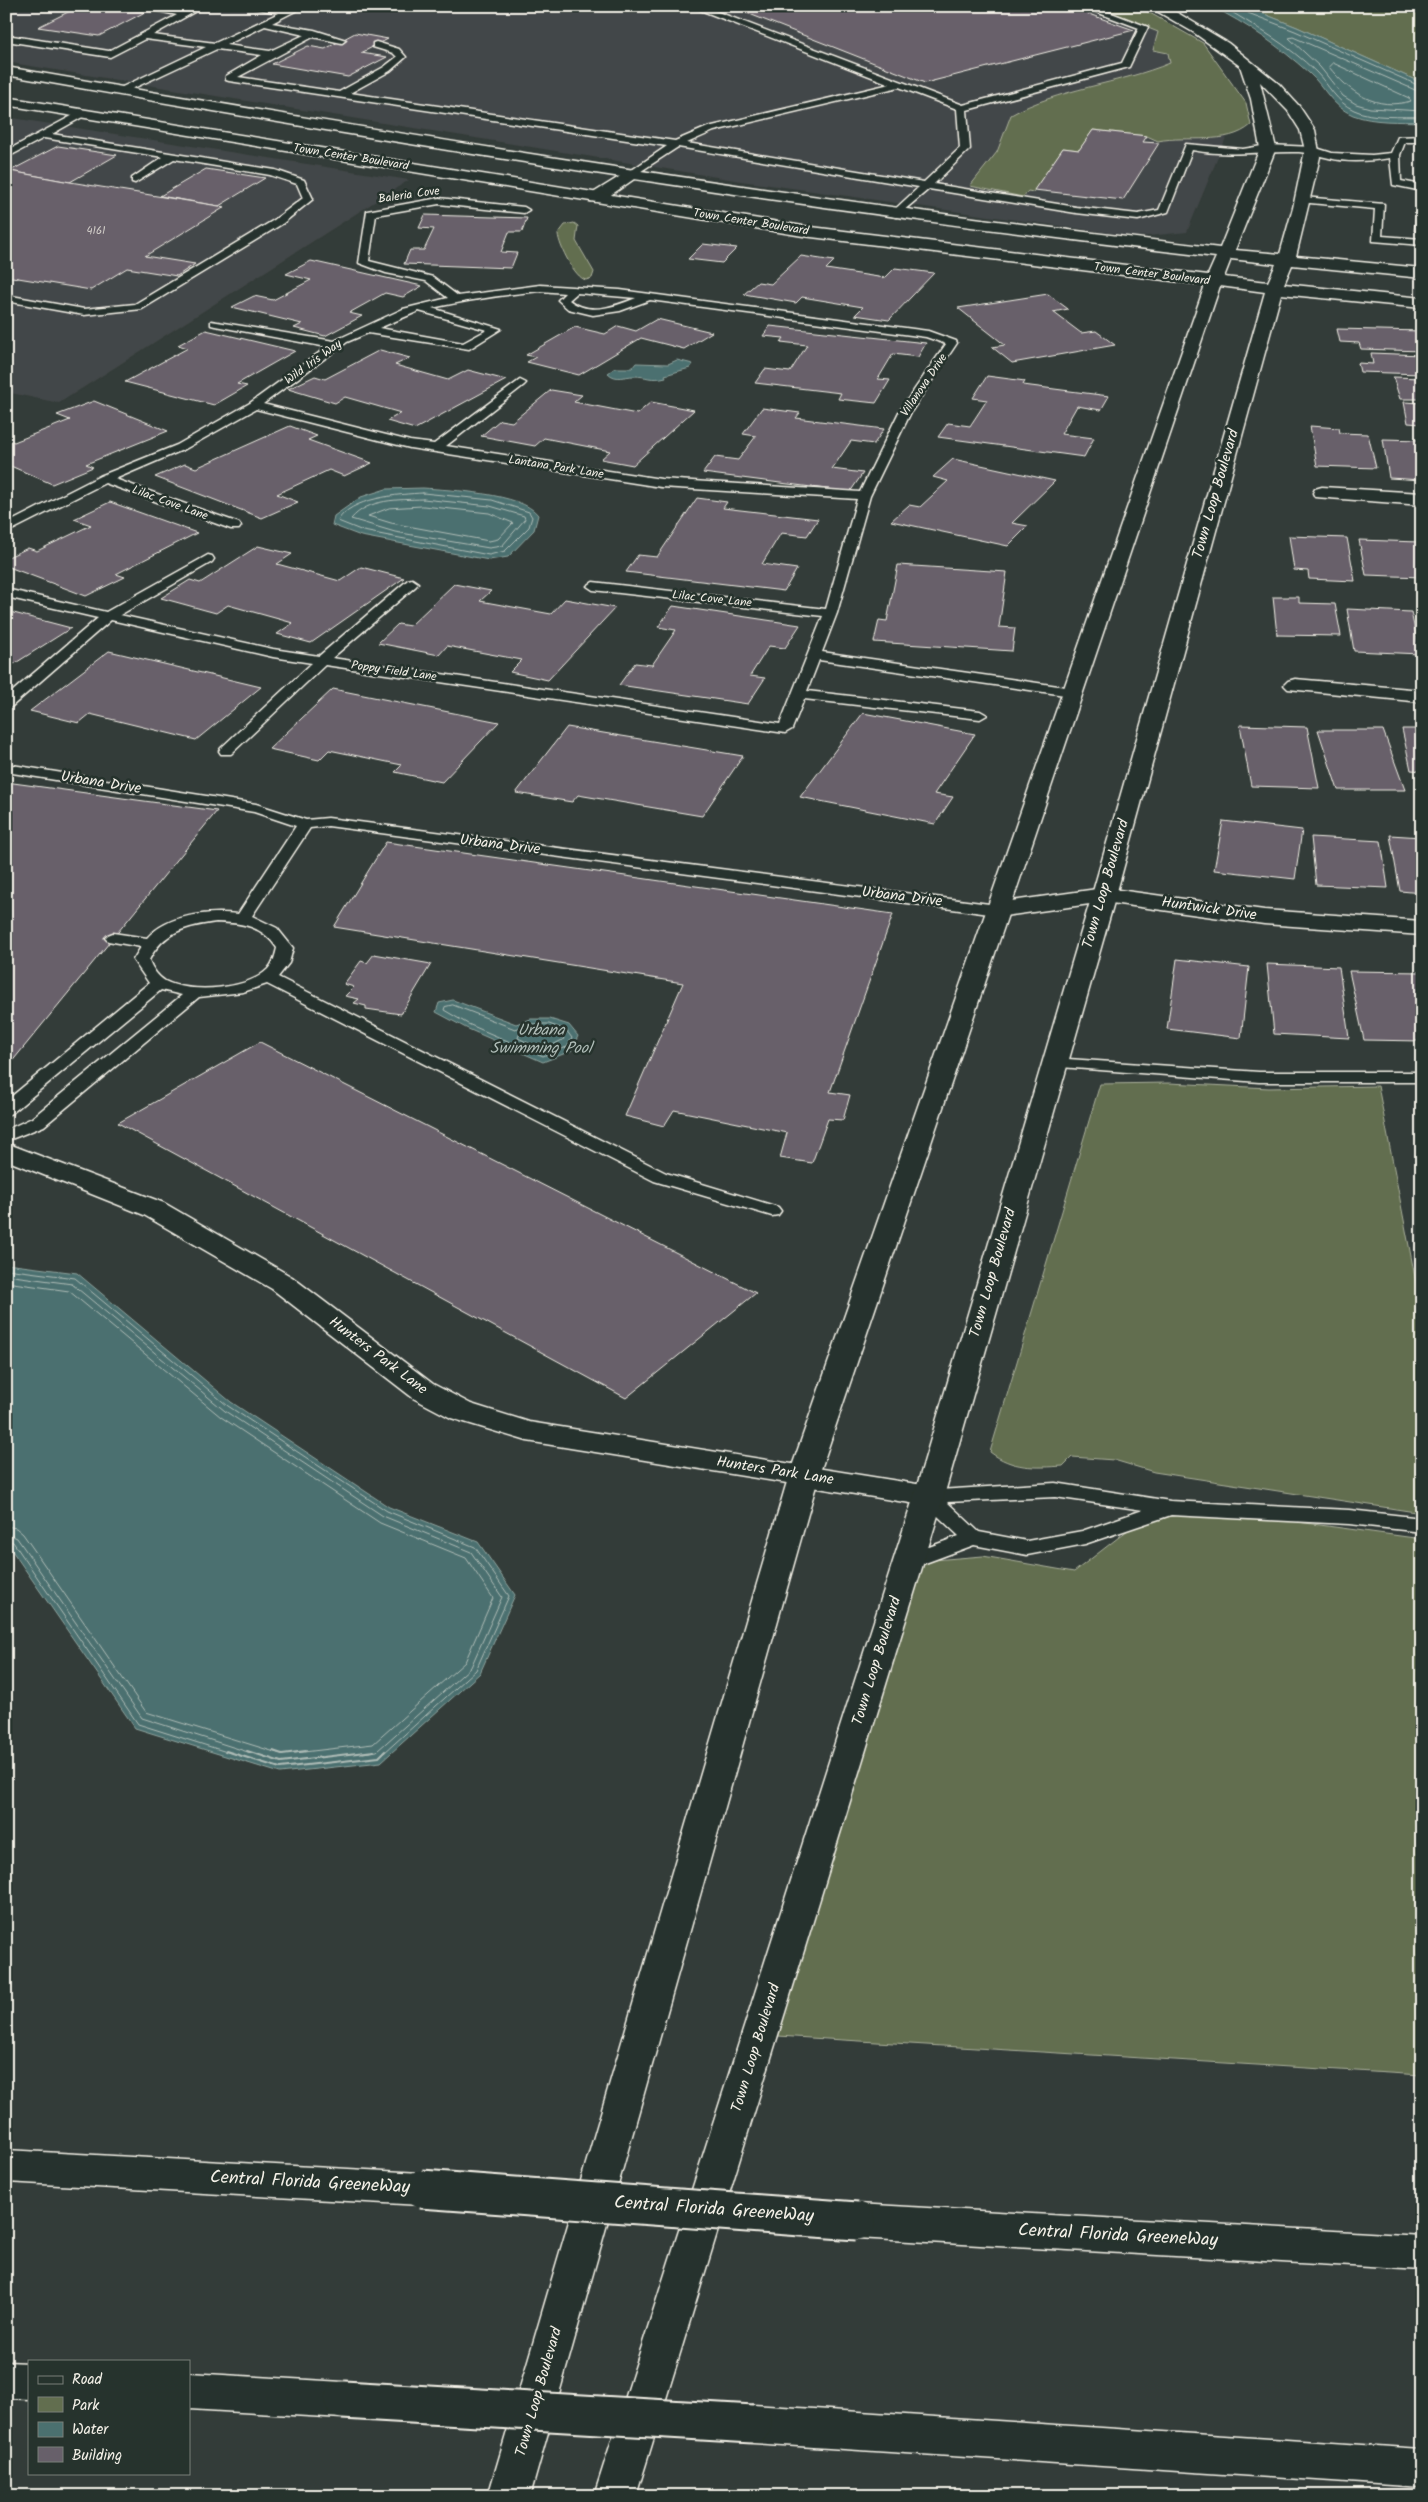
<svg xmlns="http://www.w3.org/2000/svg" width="1428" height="2502" font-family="Kalam,sans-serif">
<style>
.built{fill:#434748}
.green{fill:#626e4f;stroke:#abb09c}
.water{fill:#4b706f;stroke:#8fa49f}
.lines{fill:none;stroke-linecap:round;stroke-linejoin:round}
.shore-far1{stroke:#b0bdb8;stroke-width:1}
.shore{stroke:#b0bdb8;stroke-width:2}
.building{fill:#67606a;stroke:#f4f1e8}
.service-casing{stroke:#f4f1e8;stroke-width:3}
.minor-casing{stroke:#f4f1e8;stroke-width:3}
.tertiary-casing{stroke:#f4f1e8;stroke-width:3}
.motorway-casing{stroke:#f4f1e8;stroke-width:3}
.service{fill:#26332d;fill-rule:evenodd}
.minor{fill:#26332d;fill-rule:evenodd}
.tertiary{fill:#26332d;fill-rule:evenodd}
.motorway{fill:#26332d;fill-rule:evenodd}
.motorway-bridge-casing{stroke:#f4f1e8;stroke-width:41;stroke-linecap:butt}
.motorway-bridge{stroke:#26332d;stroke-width:37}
.labels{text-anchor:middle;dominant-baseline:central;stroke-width:5;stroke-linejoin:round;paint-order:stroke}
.far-number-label{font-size:11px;fill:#d1cdc8}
.far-street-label{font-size:12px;fill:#f4f1e8;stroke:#26332d}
.street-label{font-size:15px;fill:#f4f1e8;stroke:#26332d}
.water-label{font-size:16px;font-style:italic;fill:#b0bdb8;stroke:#26332d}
.near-street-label{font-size:18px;fill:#f4f1e8;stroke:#26332d}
</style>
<rect width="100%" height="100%" fill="#333c39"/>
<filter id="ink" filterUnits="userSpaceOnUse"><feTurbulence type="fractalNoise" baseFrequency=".02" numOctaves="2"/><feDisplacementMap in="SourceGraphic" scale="10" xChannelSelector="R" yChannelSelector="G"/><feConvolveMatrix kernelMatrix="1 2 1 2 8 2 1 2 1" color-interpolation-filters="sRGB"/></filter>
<g filter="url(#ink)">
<!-- built -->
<g class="built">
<path d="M6,6H1126L1144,13L1230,128L1187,232L1138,237L741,181L6,62Z"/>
<path d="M6,117L409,180L59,403L6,392Z"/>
</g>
<!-- green -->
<g class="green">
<path d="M1093,6H1133L1150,13L1203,43L1246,103L1251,125C1227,146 1187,135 1158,141L1147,136L1093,130L1079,150L1063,148L1033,192L1028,191L1023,197L970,186L997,152L1011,115C1056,89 1120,84 1170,63L1168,53L1153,50L1158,32Z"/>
<path d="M1244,6H1422V83L1297,27Z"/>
<path d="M574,223L578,226L576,241L594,272L592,278L586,280C575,278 559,246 558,234L565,225Z"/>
<path d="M1169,1083L1269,1088L1378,1086L1422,1313V1513L1154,1472L1114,1460L1072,1457L1063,1466C1035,1468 1012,1469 990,1452L1100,1084Z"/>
<path d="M1170,1508L1254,1516L1422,1539V2075L761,2035L909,1562L983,1556L1074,1572L1128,1530Z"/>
</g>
<!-- water -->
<g class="water">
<path d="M1211,6H1244L1297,27L1422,83V122C1399,121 1374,123 1353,115C1331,106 1325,87 1309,73C1279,46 1247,24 1211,6Z"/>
<path d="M677,360L693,364L690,368L665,375L666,377C650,381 647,376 634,376C624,376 616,381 608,373L615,368H632L636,363L668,364Z"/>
<path d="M423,488C450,490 522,493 538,515L534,530L508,557L489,560L361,536L332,525L334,516L361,497L386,489Z"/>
<path d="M453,1000L516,1024L531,1019H550L569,1025L578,1036L571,1051L543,1062L466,1028L436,1012L439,1003Z"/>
<path d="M6,1264L77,1273L231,1402L389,1507L478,1542L515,1595L480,1673L381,1762L280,1773L135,1728L6,1542Z"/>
</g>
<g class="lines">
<!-- shore-far1 -->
<g class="shore-far1">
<path d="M1222,6C1254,26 1289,45 1316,72C1329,85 1336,102 1354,110C1373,119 1401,116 1422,117"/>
<path d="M1245,6L1248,13L1295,31L1422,87"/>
<path d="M1333,63L1409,98L1411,101C1376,111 1350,93 1329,67Z"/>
<path d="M1422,93L1293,37L1289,38L1320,67L1343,96L1356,104L1370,108L1422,111"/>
<path d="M423,493L492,500L529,512L532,517L529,527L505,551L489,555L363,531L338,521C349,498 400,494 423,493Z"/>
<path d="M423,499L490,506L524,516L525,519L502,546L489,548L395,532L351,519C369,498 398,500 423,499Z"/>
<path d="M423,506L489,513L513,523L498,539L489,541L391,523L368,516L389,508Z"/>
<path d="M453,1005L515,1029L532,1024H549L566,1030L572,1038L567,1047L543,1056L468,1024L444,1010L445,1007Z"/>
<path d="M532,1030L562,1035L564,1039L543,1050L518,1038L519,1035Z"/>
<path d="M6,1269L75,1278L228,1406L387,1511L475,1547L509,1596L476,1670L384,1753"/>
<path d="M6,1275L72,1284L225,1411L383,1516L471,1552L502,1597L471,1667L377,1751L363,1753"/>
<path d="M6,1282L69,1291L221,1417L380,1523L466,1558L493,1598L465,1662L373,1744L295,1753"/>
<path d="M6,1526L16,1528L23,1534L146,1712L278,1753"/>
<path d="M6,1533L17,1538L142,1718L251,1753"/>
<path d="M6,1540L13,1542L138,1724L230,1753"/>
</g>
<!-- shore -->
<g class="shore">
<path d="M226,1751L280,1768L379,1757L385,1751"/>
<path d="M247,1751L281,1762L374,1751"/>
<path d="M273,1751L282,1754L306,1751"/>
</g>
</g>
<!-- building -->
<g class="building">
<path d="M80,6H105L145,12L99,36L38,27Z"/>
<path d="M729,6H1066L1134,30L925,83Z"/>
<path d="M355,33L388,39L361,53L387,57L348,77L272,64L308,46L325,49Z"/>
<path d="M1093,130L1147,136L1143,142L1159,143L1123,200L1034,190L1063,148L1079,150Z"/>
<path d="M58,146L117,155L70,182L10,171Z"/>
<path d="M206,169L265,178L219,206L160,196Z"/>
<path d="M10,171L70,182L225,207L145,256L195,264L177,276L127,268L91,290L6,276V174Z"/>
<path d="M1417,204L1422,205V231H1414Z"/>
<path d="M425,215L527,218L522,232H509L501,252L517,253L511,268L404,264L410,250H424L434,229L419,228Z"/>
<path d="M703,244L737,248L722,263L688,259Z"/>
<path d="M801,256L834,261L826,269L885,278L895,268L934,273L889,320L855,315L863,307L802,297L796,303L744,294L758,282L771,284Z"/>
<path d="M311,261L422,286L403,297L385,293L349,313L362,316L325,336L294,328L302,324L232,307L254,296L273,300L311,280L286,274Z"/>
<path d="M1048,294L1068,309L1053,312L1081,333L1096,331L1115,345L1012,363L992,347L1005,345L958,308Z"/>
<path d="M657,319L712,332L684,349L641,338L579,375L527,362L536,357L526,355L575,327L605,334L618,326L636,331Z"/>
<path d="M770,326L926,343L918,357L893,354L878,379L890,380L876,403L838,399L841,393L755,383L765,369L790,372L807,345L781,342L784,338L763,336Z"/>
<path d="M1337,329L1422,331V351L1361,349L1359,343L1340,342Z"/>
<path d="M206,330L295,351L237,384L247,386L214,405L125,382L188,348L178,345Z"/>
<path d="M380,350L410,358L395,365L448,380L468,370L506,380L415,429L387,421L401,413L345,397L335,403L288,389L315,376L325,379Z"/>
<path d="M1371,353L1422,355V374L1360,372L1358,363L1373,364Z"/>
<path d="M987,376L1025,381L1023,385L1109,396L1101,410L1077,406L1061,434L1094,438L1084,457L938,437L948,423L970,426L987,400L973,398Z"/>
<path d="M1393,377L1422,378V399H1400Z"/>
<path d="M551,390L582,395L574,402L637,414L651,402L694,410L633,465L601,459L610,451L544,438L535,446L481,436L500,420L512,422Z"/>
<path d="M94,401L168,431L86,464L93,467L52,484L6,464V439L14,442L70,420L57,415Z"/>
<path d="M1404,402L1422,403V424L1408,423Z"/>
<path d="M762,408L800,413L796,418L884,429L874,444L851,441L832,469L863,473L850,492L703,473L715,457L738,460L756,436L743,434Z"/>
<path d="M290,426L317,436L308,440L372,463L344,476L329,470L277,494L298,502L262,518L155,477L185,464L196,468Z"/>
<path d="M1310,426L1339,428L1340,433L1368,434L1376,468L1317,466Z"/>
<path d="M1383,439L1422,440V480L1389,478Z"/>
<path d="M953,459L1055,481L1012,523L1028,526L1008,546L891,521L909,505L920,507L948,481L933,477Z"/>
<path d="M697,498L727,502L723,508L818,519L807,536L781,533L762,564L797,569L784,591L626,572L638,555L657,557Z"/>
<path d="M110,502L197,533L116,574L125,577L86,596L6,566V558L28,548L37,551L91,525L74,519Z"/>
<path d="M1289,536L1347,538L1355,581L1309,579L1308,571L1294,570Z"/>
<path d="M1359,540L1419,542L1422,556V577L1366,575Z"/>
<path d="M258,546L292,554L277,564L340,581L361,567L404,578L311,643L277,634L293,623L228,605L216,613L161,598L190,580L200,583Z"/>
<path d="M898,565L1007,572L999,627L1015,628L1012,651L874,642L879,620L887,621Z"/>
<path d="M454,584L491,591L480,601L551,614L565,599L615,608L548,680L510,672L522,660L447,646L439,655L378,643L398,624L410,626Z"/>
<path d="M1273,597H1299V603L1335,604L1341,636L1277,635Z"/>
<path d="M673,606L800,625L785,648L769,646L750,676L765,678L748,704L619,685L635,663L652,665L676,630L658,627Z"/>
<path d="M1347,609L1411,612L1420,654L1354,651Z"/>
<path d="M6,611L71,628L6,669Z"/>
<path d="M109,651L261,687L196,740L90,714L79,723L30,711Z"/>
<path d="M333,689L499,722L442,782L395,772L402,765L329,750L319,760L269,749Z"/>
<path d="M863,713L975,734L934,794L953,797L935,824L800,797Z"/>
<path d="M1240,725L1307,727L1319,788L1251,786Z"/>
<path d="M567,727L743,756L702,816L578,795L572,802L516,793Z"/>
<path d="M1402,729H1422V771L1411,770Z"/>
<path d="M1318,730H1383L1405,790H1338Z"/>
<path d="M6,782L217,811L10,1064L6,1063Z"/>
<path d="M1223,821L1302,830L1295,879L1214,870Z"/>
<path d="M1390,835L1422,837V893L1400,891Z"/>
<path d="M1311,837L1381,841L1388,888L1316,885Z"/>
<path d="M386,842L893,914L830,1092L850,1095L843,1120L828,1119L812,1163L780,1158L787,1133L674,1110L664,1126L625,1116L683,983L334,927Z"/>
<path d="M374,954L431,964L401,1014L366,1009V1006L354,1003L359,999L345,996L354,987L344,984L361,961L367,963Z"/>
<path d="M1177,959L1249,967L1241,1038L1167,1029Z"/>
<path d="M1267,964L1339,967L1349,1038L1274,1034Z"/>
<path d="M1349,971L1422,972V1041L1364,1040Z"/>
<path d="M260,1042L756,1293L626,1398L118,1123Z"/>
</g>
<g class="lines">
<defs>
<g id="service">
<path d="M134,6C150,6 166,9 182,11C189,11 197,6 205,6L153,35L215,43L279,13L245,6L288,9L294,6H305L272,23L314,30L346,40L342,43L313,37L238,77L339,92L384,67L397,57L393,53L373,47V43L376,42L399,49L406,57L390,71L350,93L675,141L708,127L890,84L690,6H702L963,105L1122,63L1139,28L1080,6H1093L1148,27L1129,67L967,110L970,149L934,184L1076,207L1138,214L1159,210L1186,144L1243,149L1268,145L1313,147L1332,153L1372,155L1391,153L1398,137L1422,136V142H1405L1400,155L1401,181L1422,185V191L1393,185L1390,158C1371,161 1348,163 1329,158C1319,156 1310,153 1299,152C1263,151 1229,157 1192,150L1168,212L1138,220L1076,213L929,189L896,217L892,216V212L919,187L678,147L632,177L629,176V172L667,146L229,81L226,80V76L262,55L217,49L121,94L116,91L118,89L206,47L145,39L110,57L6,41V35L109,51L177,15ZM265,26L304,35L270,51L226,45ZM899,87L957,109L960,148L924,182L687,143L714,131Z"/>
<path d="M83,110L88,113L86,115L52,134L275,170L304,180L313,199L282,224L142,309L84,315L6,301V295L84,309L135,304L274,220L303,198L297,184L270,175L174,159L135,183L132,182V178L163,157L44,138L6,158V151Z"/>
<path d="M1303,197L1384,204L1382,236L1422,239V245L1373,241L1375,209L1299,202L1298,200Z"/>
<path d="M439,198L524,207L529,210L524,213L439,204L376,215L369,261L433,277L458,296L540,285L620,290L928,331L956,341L957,343L911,412L870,496L837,613L822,652L1072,688L1077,689L1079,692L1077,695L1072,696L819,660L807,691L980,711L987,715L980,719L804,699L792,729L785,733L325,665L231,754H221L219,751L221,748L312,663L273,657L111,620L11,707L6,708V697L98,618L6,597V589L106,612L208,555L212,556L214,559L212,562L120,615L273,649L319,656L408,580L412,579L418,583L416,586L332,658L780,724L823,616L593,590L587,586L593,582L826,609L857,499L661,487L410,448L256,409L185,449L115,479L239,523L241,526L239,529H231L105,483L6,533V524L100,476L177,445L250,403L327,347L215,326L211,325V321L334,341L403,309L448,298L426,281L386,273L359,263L367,211ZM540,291L565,293L558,300L568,309L593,315L620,311L650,300L926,337L946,344L899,412L860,492L661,479L446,446L524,385L526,383L520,380L434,444L410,441L263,404L347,342L368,333L469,349L501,329L432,308C468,300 501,295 540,291ZM577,293L636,298C614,307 589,316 569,300ZM419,311L487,330L463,343L379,328Z"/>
<path d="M6,764L256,804L306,820L328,818L997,905L1005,910L997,915L328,826L310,828L252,916L277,928L293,948L289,963L278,977L666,1173L778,1207L781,1211L778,1215L772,1216L654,1181L267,984L243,992L199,997L44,1126L6,1141V1130L32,1118L182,995L161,990L12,1113L6,1115V1101L149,983L133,960L141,947L108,941L105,938L108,935L113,933L147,938C168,914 209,911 238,914L296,826L254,812L6,772ZM216,922C242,923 262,925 277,948C275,956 274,962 268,969C248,990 190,994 165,981C157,976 152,968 149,960C163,932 186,926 216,922Z"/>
<path d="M1053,1058L1259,1072H1422V1082H1259L1047,1066L1045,1063L1047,1060Z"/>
<path d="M1055,1483L1170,1501L1349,1510L1422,1518V1532L1349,1524L1171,1515L1085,1544L1027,1555L974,1545L909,1569L902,1567L899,1562L902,1557L959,1536L922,1501L919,1496L922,1491ZM1055,1497L1143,1510L1082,1531L1027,1541L979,1532L947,1502Z"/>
</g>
<g id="minor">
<path d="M632,169L637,171L640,174L637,177L602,201H590L588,198L590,195Z"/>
<path d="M1322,487L1422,493V505L1315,497L1313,493L1315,489Z"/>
<path d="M1295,679L1422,690V702L1288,689L1284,685L1288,681Z"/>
<path d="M1104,888L1264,910L1422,921V935L1264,924L1104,902L997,917L989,915L985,910L989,905L997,903Z"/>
<path d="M6,1143L164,1203L292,1277L433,1384L471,1404L529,1422L929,1486L940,1489L944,1496L940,1503L929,1506L527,1441L451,1418L413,1398L272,1289L144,1215L6,1160Z"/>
</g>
<path id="tertiary" d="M1148,6H1166L1228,43L1279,84L1299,106L1315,130L1320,157L1296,256L1422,268V278L1292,265L1284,284L1422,298V308L1281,294L1116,895L944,1496L636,2496H594L914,1496L1092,895L1265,292L1220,286L819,1475L530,2496H488L789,1475L1205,285L803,236L6,105V97L803,226L1208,275L1216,257C810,211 408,146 6,75V67C409,137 813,202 1220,248L1260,148L1251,99L1240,66L1193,32ZM1260,82L1288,111L1300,130L1305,150L1293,208L1280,254L1235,250L1276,148ZM1231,259L1276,264L1268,282L1224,277Z"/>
<g id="motorway">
<path d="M6,2150L421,2173L434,2177L440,2189L434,2201L421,2205L6,2182Z"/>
<path d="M857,2204L1422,2236V2270L857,2238L843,2233L838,2221L843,2209Z"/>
<path d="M6,2362L29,2363V2399L6,2398Z"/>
<path d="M189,2373L343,2382L357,2387L363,2400L357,2413L343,2418L189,2409Z"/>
<path d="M753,2405L1422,2449V2487L753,2443L739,2437L733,2424L739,2411Z"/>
</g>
</defs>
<!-- service casing -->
<use href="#service" class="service-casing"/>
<!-- minor casing -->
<use href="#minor" class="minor-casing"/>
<!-- tertiary casing -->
<use href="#tertiary" class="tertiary-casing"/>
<!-- motorway casing -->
<use href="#motorway" class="motorway-casing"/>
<!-- service -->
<use href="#service" class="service"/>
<!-- minor -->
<use href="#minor" class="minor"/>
<!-- tertiary -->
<use href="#tertiary" class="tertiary"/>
<!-- motorway -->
<use href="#motorway" class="motorway"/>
<defs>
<g id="motorway-bridge">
<path d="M421,2189L857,2221"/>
<path d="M343,2400L753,2424"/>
</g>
</defs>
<!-- motorway-bridge casing -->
<use href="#motorway-bridge" class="motorway-bridge-casing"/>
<!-- motorway-bridge -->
<use href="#motorway-bridge" class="motorway-bridge"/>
</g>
</g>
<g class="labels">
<!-- far-number labels -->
<g class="far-number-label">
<text x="96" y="231">4161</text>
</g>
<!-- far-street labels -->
<g class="far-street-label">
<text transform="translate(351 157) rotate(9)">Town Center Boulevard</text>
<text transform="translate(409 195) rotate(-8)">Baleria Cove</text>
<text transform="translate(751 222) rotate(9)">Town Center Boulevard</text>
<text transform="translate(1152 274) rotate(7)">Town Center Boulevard</text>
<text transform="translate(313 362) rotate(-36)">Wild Iris Way</text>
<text transform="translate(924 385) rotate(-56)">Villanova Drive</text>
<text transform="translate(556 467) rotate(9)">Lantana Park Lane</text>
<text transform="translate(170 503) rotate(20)">Lilac Cove Lane</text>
<text transform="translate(712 599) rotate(6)">Lilac Cove Lane</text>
<text transform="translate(394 671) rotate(8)">Poppy Field Lane</text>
</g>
<!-- street labels -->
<g class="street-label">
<text transform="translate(1216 494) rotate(-74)">Town Loop Boulevard</text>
<text transform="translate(101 783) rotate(9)">Urbana Drive</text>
<text transform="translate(500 845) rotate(7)">Urbana Drive</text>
<text transform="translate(1106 884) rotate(-74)">Town Loop Boulevard</text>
<text transform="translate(902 897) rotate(7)">Urbana Drive</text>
<text transform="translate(1209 909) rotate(8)">Huntwick Drive</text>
<text transform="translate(993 1273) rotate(-74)">Town Loop Boulevard</text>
<text transform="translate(378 1356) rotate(37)">Hunters Park Lane</text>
<text transform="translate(775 1471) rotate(9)">Hunters Park Lane</text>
<text transform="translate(877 1661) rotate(-73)">Town Loop Boulevard</text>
<text transform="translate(756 2048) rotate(-73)">Town Loop Boulevard</text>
<text transform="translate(539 2392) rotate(-74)">Town Loop Boulevard</text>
</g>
<!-- water labels -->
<g class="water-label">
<text x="541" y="1030">Urbana<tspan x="541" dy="18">Swimming Pool</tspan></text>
</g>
<!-- near-street labels -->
<g class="near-street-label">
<text transform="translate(310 2183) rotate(3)">Central Florida GreeneWay</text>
<text transform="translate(714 2210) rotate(4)">Central Florida GreeneWay</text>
<text transform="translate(1118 2236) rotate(3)">Central Florida GreeneWay</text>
</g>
</g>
<!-- margin -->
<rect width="1428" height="2502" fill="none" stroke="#26332d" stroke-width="25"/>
<rect x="12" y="12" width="1403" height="2477" fill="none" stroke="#f4f1e8" stroke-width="2" filter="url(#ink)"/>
<!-- legend -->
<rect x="28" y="2360" width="162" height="115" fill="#26332d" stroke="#787f78"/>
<rect x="38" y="2376" width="25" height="8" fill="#26332d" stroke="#787f78"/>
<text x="72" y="2384" font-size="15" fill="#f4f1e8">Road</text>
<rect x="38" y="2397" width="25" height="15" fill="#626e4f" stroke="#787f78"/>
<text x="72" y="2410" font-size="15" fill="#f4f1e8">Park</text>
<rect x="38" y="2422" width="25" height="15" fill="#4b706f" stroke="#787f78"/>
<text x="72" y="2434" font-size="15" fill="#f4f1e8">Water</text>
<rect x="38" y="2447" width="25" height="15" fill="#67606a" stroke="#787f78"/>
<text x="72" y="2460" font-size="15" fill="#f4f1e8">Building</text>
</svg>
